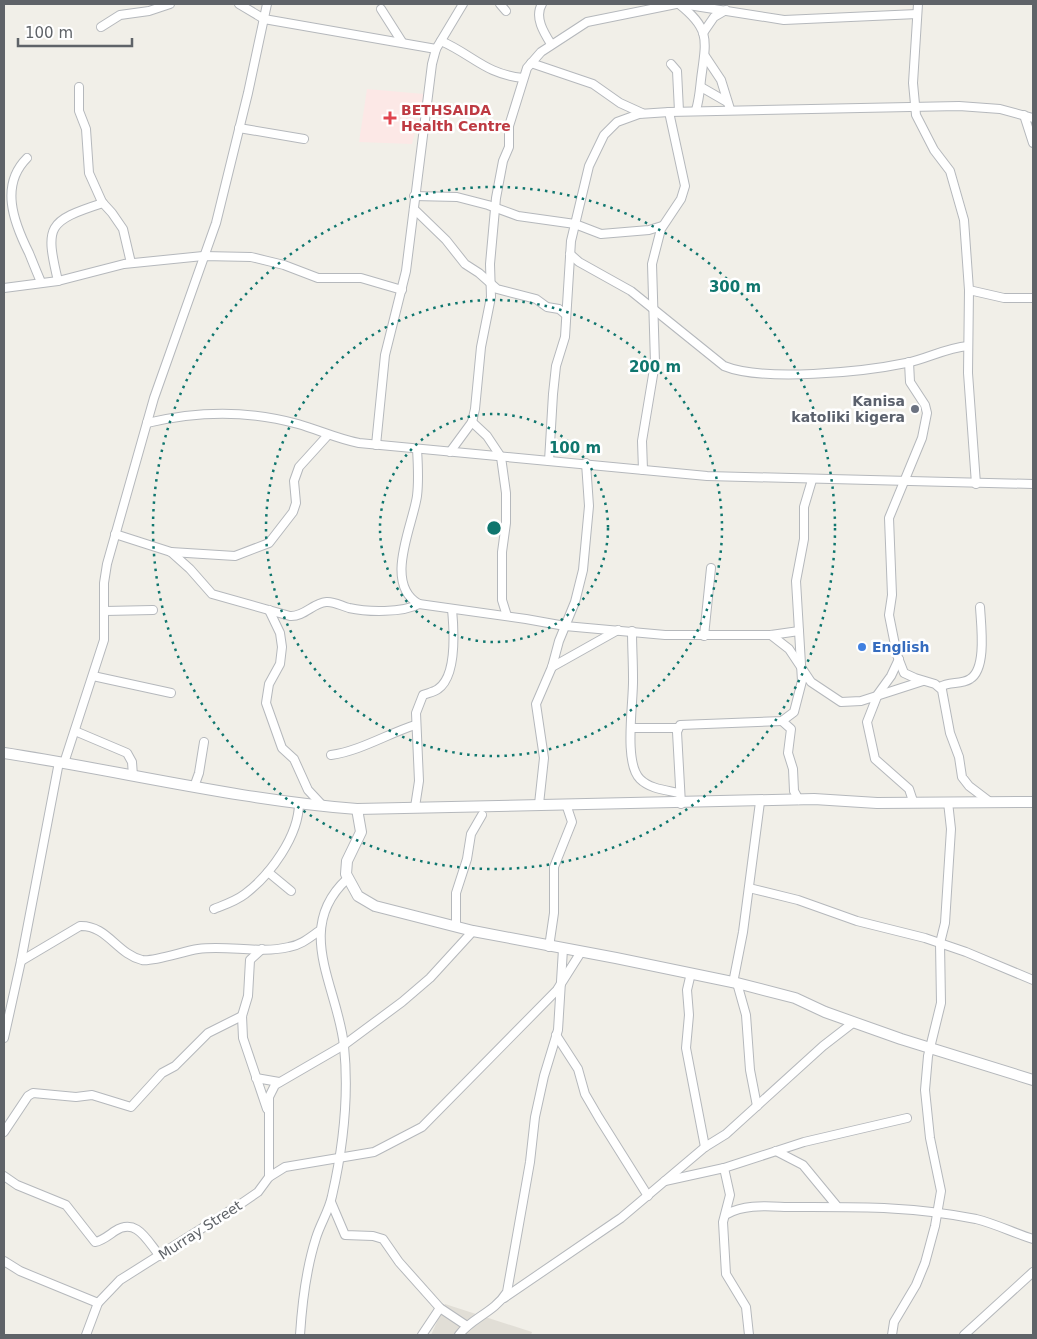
<svg xmlns="http://www.w3.org/2000/svg" width="1037" height="1339" font-family="'DejaVu Sans',sans-serif">
<style>
.education{fill:#e1ded6}
.medical{fill:#fce8e6}
.lines{fill:none;stroke-linecap:round;stroke-linejoin:round}
.minor-casing{stroke:#b5b8bc;stroke-width:10}
.tertiary-casing{stroke:#b5b8bc;stroke-width:12}
.minor{stroke:#fff;stroke-width:8}
.tertiary{stroke:#fff;stroke-width:10}
.ring{fill:none;stroke:#0f766e;stroke-width:2.5;stroke-dasharray:2.5 5}
.health-dot{fill:#e0444e;stroke:#fff;stroke-width:2}
.worship-dot{fill:#6b7280;stroke:#fff;stroke-width:2}
.shop-dot{fill:#3f7fe0;stroke:#fff;stroke-width:2}
.labels{text-anchor:middle;dominant-baseline:central;stroke-width:5;stroke-linejoin:round;paint-order:stroke}
.health-label{font-size:14px;font-weight:bold;fill:#be3a42;stroke:#fff;text-anchor:start}
.worship-label{font-size:14px;font-weight:bold;fill:#5b616d;stroke:#fff;text-anchor:end}
.shop-label{font-size:14px;font-weight:bold;fill:#366cbe;stroke:#fff;text-anchor:start}
.street-label{font-size:14px;fill:#5f6368;stroke:#fff}
.centre{fill:#0f766e;stroke:#fff;stroke-width:2.5}
.ring-label{font-size:15px;text-anchor:middle;font-weight:bold;fill:#0f766e;stroke:#fff;stroke-width:5;stroke-linejoin:round;paint-order:stroke}
</style>
<rect width="100%" height="100%" fill="#f1efe8"/>
<!-- education -->
<path class="education" d="M445,1304L532,1332L531,1335H431Z"/>
<!-- medical -->
<path class="medical" d="M367,89L424,94L412,144L359,142Z"/>
<g class="lines">
<defs>
<g id="minor">
<path d="M239,4L264,19L436,49"/>
<path d="M500,4L506,11"/>
<path d="M542,4C534,17 544,33 551,44"/>
<path d="M679,4C708,27 707,37 702,72C700,85 700,97 696,110"/>
<path d="M682,4L784,20L917,14"/>
<path d="M918,4L913,83L916,115L934,150L950,171L964,220L969,290L968,373L976,484"/>
<path d="M381,9L402,42"/>
<path d="M101,27L120,15L149,11L170,4"/>
<path d="M703,33L714,17L726,10"/>
<path d="M441,41C473,55 485,74 523,78"/>
<path d="M705,56L721,80L730,109"/>
<path d="M531,63L593,84L620,103L642,113"/>
<path d="M671,64L677,71L679,111"/>
<path d="M79,87V111L86,129L89,173L102,202L112,213L123,229L131,263"/>
<path d="M701,87L727,102"/>
<path d="M1024,115L1033,143"/>
<path d="M239,128L304,139"/>
<path d="M27,158C0,185 13,221 29,253C33,263 37,273 41,282"/>
<path d="M414,196L457,197L488,205L518,216L575,224L601,234L649,230L662,226"/>
<path d="M414,209L446,240L465,264L479,273L497,289L536,299L547,307L559,309L565,314"/>
<path d="M570,254L579,262L631,291L724,366C763,382 863,372 906,363C927,359 945,348 968,346"/>
<path d="M58,281C45,226 47,221 103,203"/>
<path d="M4,288L58,281L124,264L203,256L251,257L284,265L318,278H361L402,290"/>
<path d="M969,290L1004,298H1033"/>
<path d="M909,362L910,382L925,405L927,413L922,438L889,518L892,595L889,615L897,655L904,673L915,678L935,684L942,690L950,733L959,757L962,777L969,786L990,802"/>
<path d="M472,422L487,436L501,457L506,493V523L502,552V600L507,616"/>
<path d="M147,423C197,411 248,410 298,424C319,430 338,439 359,443L707,476L1033,484"/>
<path d="M376,445L385,355L406,271L432,64L436,49L463,4"/>
<path d="M417,449C418,465 419,480 417,496C413,525 383,584 419,604L526,619L565,626L665,635H771L799,631"/>
<path d="M450,452L472,422L475,409L481,347L491,297L490,264L496,198L503,161L509,147V126L527,68L541,52L587,22L676,4"/>
<path d="M549,461L553,394L556,366L565,337L571,241L589,166L604,135L617,122L639,114L669,112L959,106L1000,109L1033,118"/>
<path d="M643,470L642,441L655,363L652,264L661,229L681,199L685,186L669,112"/>
<path d="M115,534L171,552L190,569L212,594L290,616C304,617 313,603 326,602C334,601 341,606 349,608C367,612 403,613 419,604"/>
<path d="M171,552L235,556L269,543L293,512L296,503L294,481L299,467L328,435"/>
<path d="M269,610L280,633L282,647L280,664L269,684L266,703L282,748L294,759L308,790L323,806"/>
<path d="M105,611L153,610"/>
<path d="M632,631C632,646 633,662 633,677C634,701 623,762 640,779C650,789 666,790 679,793"/>
<path d="M771,635L789,649L811,682L841,702L861,701L923,681"/>
<path d="M704,636L711,568"/>
<path d="M899,659L891,676L878,694L867,722L875,759L909,789L913,801"/>
<path d="M552,667L618,630"/>
<path d="M93,676L171,693"/>
<path d="M940,687C949,681 961,685 970,679C987,669 981,625 980,607"/>
<path d="M782,721L791,729L788,753L793,769L794,791L799,800"/>
<path d="M632,728H678"/>
<path d="M75,731L127,753L132,762L133,776"/>
<path d="M331,755C360,751 387,734 415,725"/>
<path d="M64,763L104,640V583L107,564L154,398L216,223L248,93L267,4"/>
<path d="M194,787L199,773L204,742"/>
<path d="M539,804L544,758L536,704L552,667L559,641L575,602L583,570L589,506L586,463"/>
<path d="M681,804L677,732L680,725L782,721L794,712L802,681L796,581L804,539V507L812,480"/>
<path d="M415,807L419,781L416,713L423,695C428,693 434,692 438,689C457,676 454,630 452,609"/>
<path d="M268,872L291,891"/>
<path d="M749,888L798,900L857,921L925,938L966,952L1033,980"/>
<path d="M214,909C224,905 236,901 245,894C270,875 299,836 299,803"/>
<path d="M456,927V893L467,859L471,834L482,815"/>
<path d="M549,947L554,913V867L572,822L566,804"/>
<path d="M262,949L250,960L248,996L242,1016L243,1038L267,1109"/>
<path d="M21,961L80,926C107,925 117,954 142,960C153,962 184,951 198,949C228,945 259,954 289,947C301,945 309,938 319,931"/>
<path d="M691,973L687,990L689,1015L686,1048L705,1147"/>
<path d="M733,983L743,932L760,802"/>
<path d="M737,983L746,1015L750,1070L757,1106"/>
<path d="M556,1035L578,1069L585,1094L599,1118L648,1196"/>
<path d="M4,1038L21,961L59,762"/>
<path d="M256,1078L279,1082"/>
<path d="M4,1132L28,1096L33,1093L76,1097L92,1095L131,1107L162,1073L175,1066L208,1033L242,1016"/>
<path d="M776,1151L803,1165L836,1205"/>
<path d="M724,1168L730,1195L723,1222L726,1274L746,1307L749,1335"/>
<path d="M4,1176L17,1185L66,1205L95,1242C102,1241 109,1235 115,1231C137,1217 147,1241 160,1256"/>
<path d="M269,1177V1097L275,1085L344,1045L402,1002L430,978L473,931"/>
<path d="M665,1181L724,1168L804,1142L907,1118"/>
<path d="M331,1202L345,1235L373,1236L383,1239L399,1262L440,1308L467,1326"/>
<path d="M727,1214C747,1203 772,1207 794,1207C857,1207 913,1206 976,1219C996,1224 1014,1233 1033,1239"/>
<path d="M4,1261L20,1271L98,1303"/>
<path d="M504,1298L621,1218L705,1147L726,1134L823,1046L854,1022"/>
<path d="M86,1335L98,1303L120,1280L242,1203L258,1192L269,1177L285,1167L374,1152L422,1127L557,990L581,952"/>
<path d="M300,1335C302,1304 306,1269 316,1238C320,1224 329,1211 332,1196C343,1148 349,1095 344,1046C338,987 293,929 347,879"/>
<path d="M422,1335L440,1308"/>
<path d="M459,1335C471,1318 494,1313 507,1292L530,1162L535,1117L544,1076L558,1030L563,949"/>
<path d="M892,1335L894,1322L916,1285L925,1263L935,1226L941,1191L930,1138L925,1090L928,1056L941,1003L940,943L945,923L951,829L948,802"/>
<path d="M964,1335L1033,1272"/>
</g>
<g id="tertiary">
<path d="M4,753C122,771 238,800 357,809L814,799L877,803L1033,802"/>
<path d="M357,809L361,832L347,861L346,874L358,896L375,906L473,931L616,958L737,983L795,998L825,1012L901,1039L1033,1080"/>
</g>
</defs>
<!-- minor casing -->
<use href="#minor" class="minor-casing"/>
<!-- tertiary casing -->
<use href="#tertiary" class="tertiary-casing"/>
<!-- minor -->
<use href="#minor" class="minor"/>
<!-- tertiary -->
<use href="#tertiary" class="tertiary"/>
</g>
<!-- distance rings -->
<g class="ring">
<circle cx="494" cy="528" r="114"/>
<circle cx="494" cy="528" r="228"/>
<circle cx="494" cy="528" r="341"/>
</g>
<!-- markers -->
<path class="health-dot" d="M387.5 110.5h5v5h5v5h-5v5h-5v-5h-5v-5h5z"/>
<circle class="worship-dot" cx="915" cy="409" r="5"/>
<circle class="shop-dot" cx="862" cy="647" r="5"/>
<g class="labels">
<!-- health labels -->
<g class="health-label">
<text x="401" y="110">BETHSAIDA<tspan x="401" dy="16">Health Centre</tspan></text>
</g>
<!-- worship labels -->
<g class="worship-label">
<text x="905" y="401">Kanisa<tspan x="905" dy="16">katoliki kigera</tspan></text>
</g>
<!-- shop labels -->
<g class="shop-label">
<text x="872" y="647">English</text>
</g>
<!-- street labels -->
<g class="street-label">
<text transform="translate(200 1230) rotate(-33)">Murray Street</text>
</g>
</g>
<circle cx="494" cy="528" r="8" class="centre"/>
<g class="ring-label">
<text x="735" y="292">300 m</text>
<text x="655" y="372">200 m</text>
<text x="575" y="453">100 m</text>
</g>
<!-- border -->
<rect width="1037" height="1339" fill="none" stroke="#5f6368" stroke-width="10"/>
<!-- scale -->
<path d="M18 38v8h114v-8" fill="none" stroke="#5f6368" stroke-width="2.5"/>
<text x="25" y="38" font-size="15" fill="#5f6368" stroke="#ffffff" stroke-width="4" paint-order="stroke">100 m</text>
</svg>
